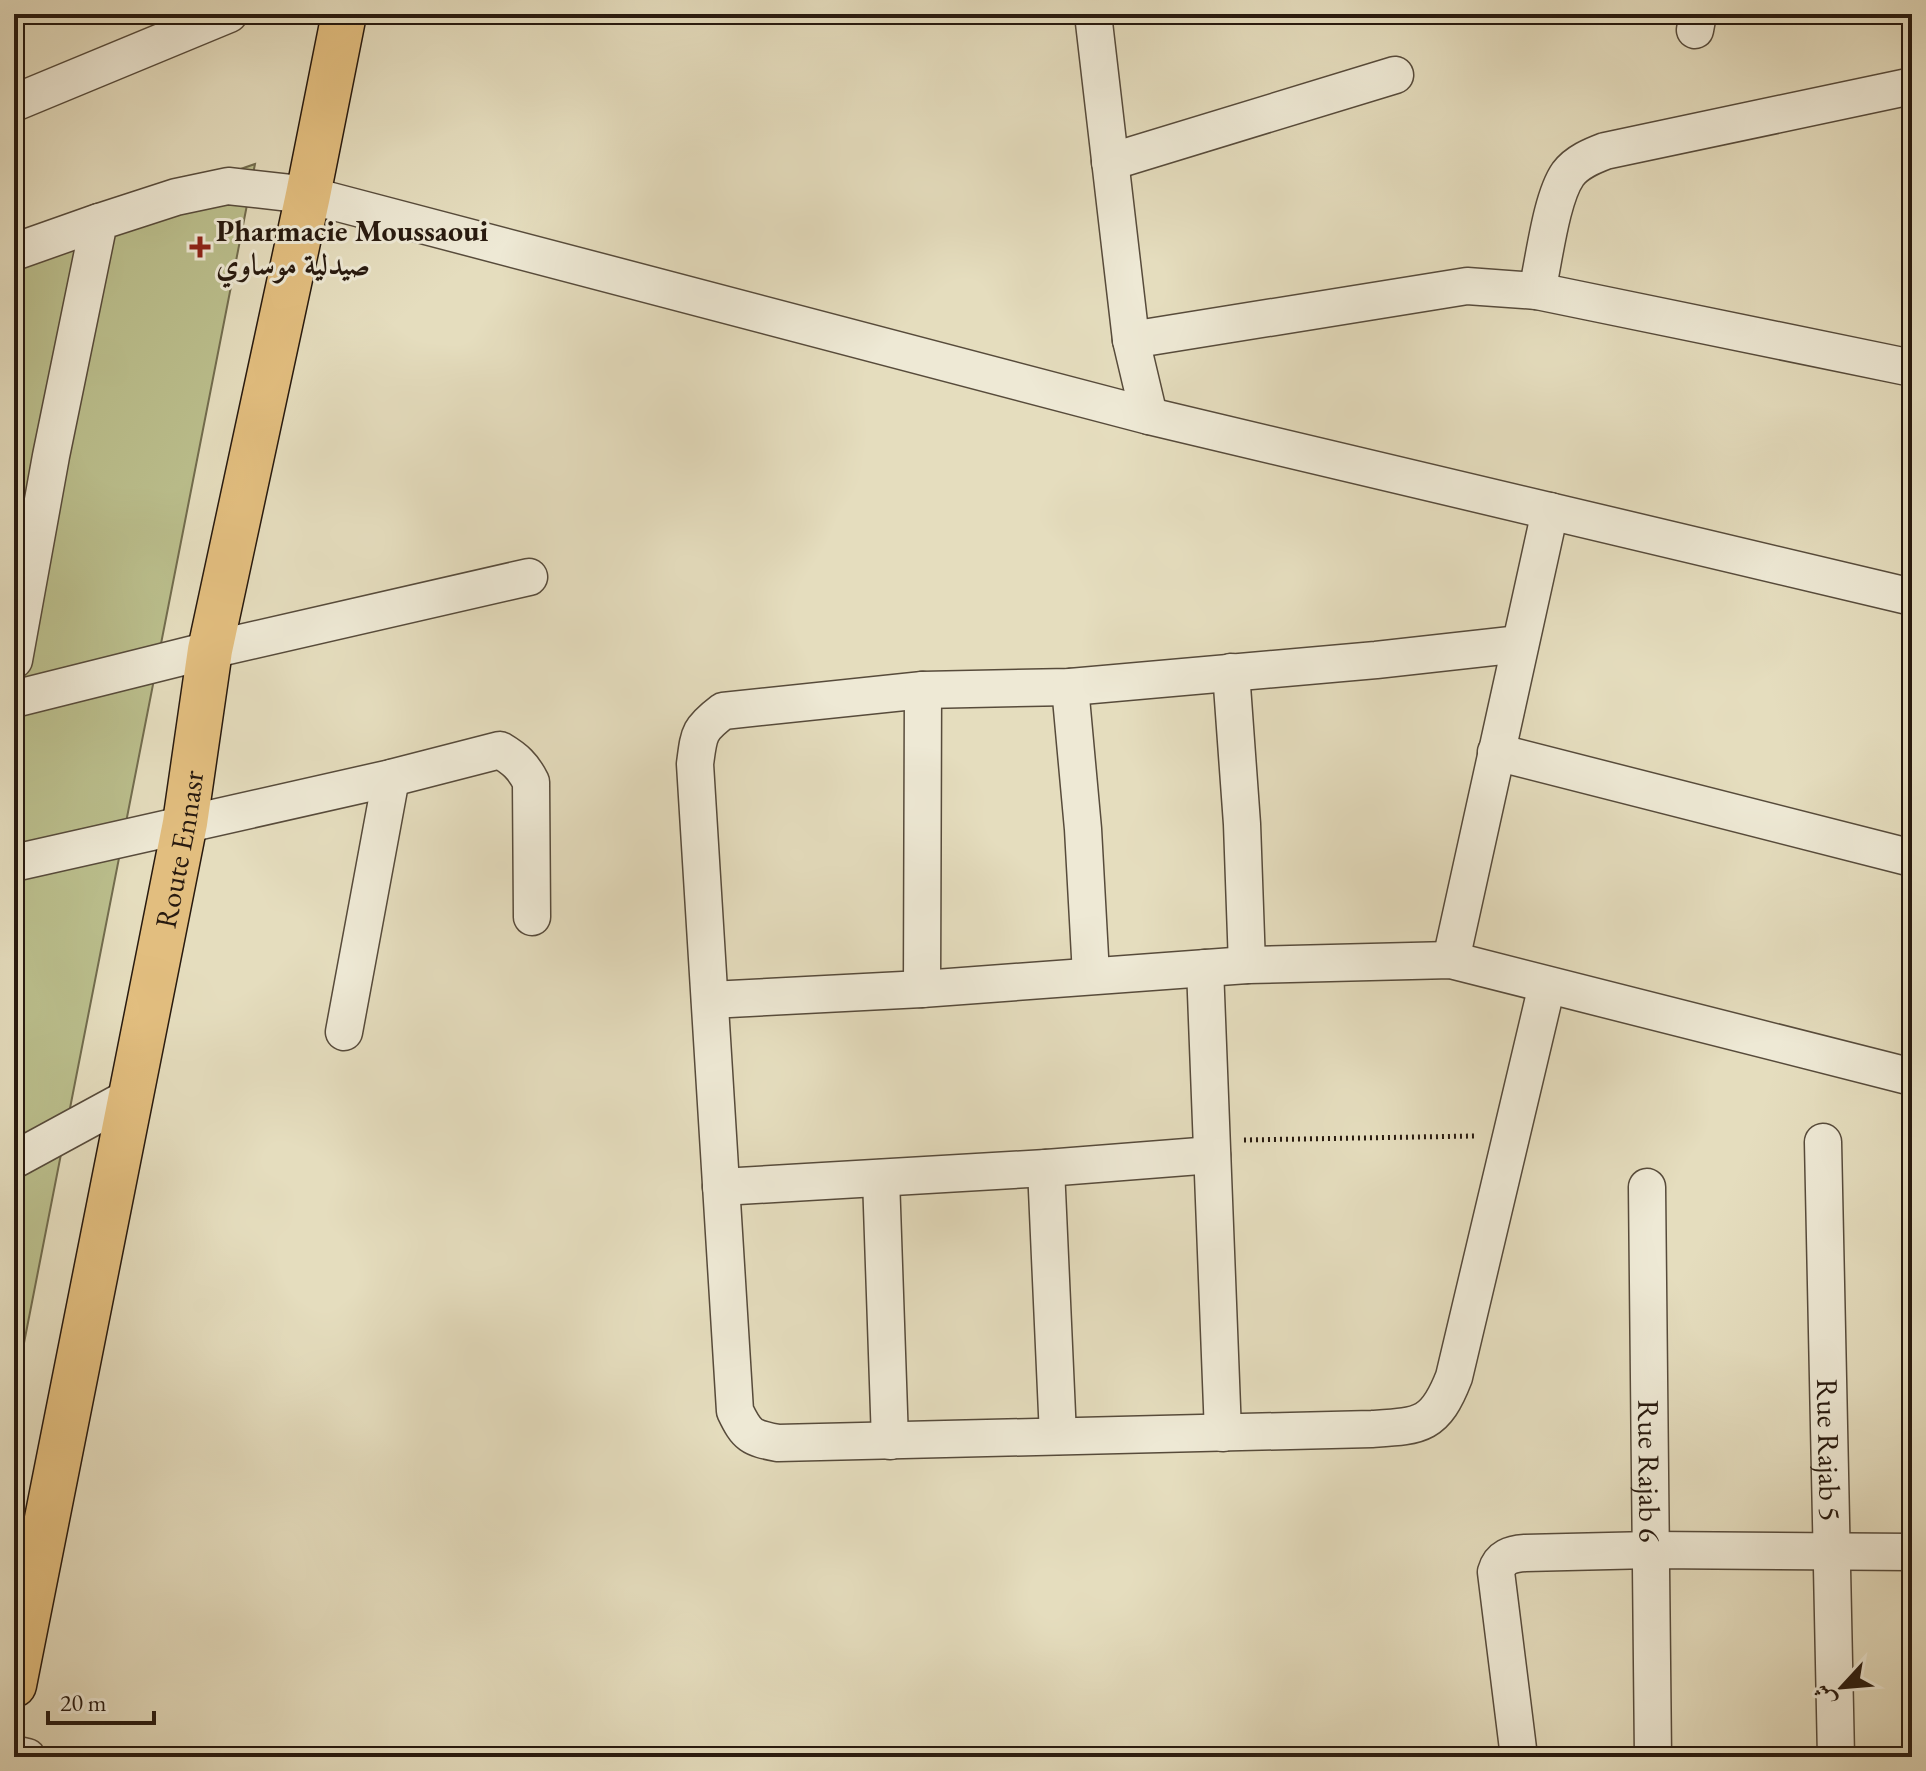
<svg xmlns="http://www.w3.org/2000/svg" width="1926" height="1771" font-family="'EB Garamond',Amiri,serif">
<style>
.green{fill:#bbbf8d;stroke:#726c4e;stroke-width:2}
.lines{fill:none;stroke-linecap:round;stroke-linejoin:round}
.minor-casing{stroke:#574b3b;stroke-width:39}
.major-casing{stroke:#281a0f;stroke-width:47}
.path{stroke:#281a0f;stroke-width:5;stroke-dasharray:2 4;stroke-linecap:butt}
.minor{stroke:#eee9d5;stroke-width:36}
.major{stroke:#e2be7f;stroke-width:44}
.poi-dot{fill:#8f2418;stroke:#eee9d5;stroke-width:3}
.labels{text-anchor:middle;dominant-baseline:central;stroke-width:6;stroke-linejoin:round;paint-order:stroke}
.poi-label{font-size:30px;font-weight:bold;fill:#281a0f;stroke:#eee9d5;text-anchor:start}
.street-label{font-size:30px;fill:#281a0f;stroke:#eee9d5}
</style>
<rect width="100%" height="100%" fill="#e5ddbe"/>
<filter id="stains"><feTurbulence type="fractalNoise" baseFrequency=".0025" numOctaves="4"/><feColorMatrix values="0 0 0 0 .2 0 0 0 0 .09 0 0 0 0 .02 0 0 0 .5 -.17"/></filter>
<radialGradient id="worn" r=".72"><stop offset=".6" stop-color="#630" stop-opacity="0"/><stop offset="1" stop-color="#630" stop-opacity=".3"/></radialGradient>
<!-- green -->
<path class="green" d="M255,164L14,1394V248Z"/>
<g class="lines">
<defs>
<g id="minor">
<path d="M1093,14L1131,340L1149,416"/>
<path d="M1695,30L1698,14"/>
<path d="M14,103L229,14"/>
<path d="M1110,162L1395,75"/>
<path d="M14,252L99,222"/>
<path d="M1537,291C1544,261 1551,198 1568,174C1577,162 1592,156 1605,151L1912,86"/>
<path d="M1131,340L1467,286L1537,291L1912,368"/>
<path d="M1520,644L1376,660L1070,687L923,690L723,711C698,730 699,734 695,764L735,1411C747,1436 751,1438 778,1443L1372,1429C1421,1426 1435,1426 1454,1377L1547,985"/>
<path d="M14,660L51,456L99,222L176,197L228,186L308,195L1149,416L1912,597"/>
<path d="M1231,672L1242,824L1247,965"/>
<path d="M1070,687L1083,829L1091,975"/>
<path d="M14,699L210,650L529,577"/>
<path d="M1496,752L1912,858"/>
<path d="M14,863L391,778L500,750C515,759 523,766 531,782L532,917"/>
<path d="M1451,960L1550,511"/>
<path d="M1205,968L1223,1433"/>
<path d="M922,989L923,690"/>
<path d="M710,1000L922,989L1247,965L1451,960L1912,1077"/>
<path d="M344,1032L391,778"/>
<path id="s1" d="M1823,1142L1836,1757"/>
<path d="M14,1160L128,1098"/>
<path d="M1046,1168L1058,1436"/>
<path d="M881,1178L890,1441"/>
<path d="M721,1187L1046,1168L1212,1155"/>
<path id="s2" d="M1647,1187L1653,1757"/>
<path d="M14,1754L27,1757"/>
<path d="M1519,1757L1496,1572C1500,1557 1511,1554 1525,1553L1651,1550L1912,1552"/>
</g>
<g id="major">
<path id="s3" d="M14,1685L185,823L210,650L308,195L344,14"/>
</g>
</defs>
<!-- minor casing -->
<use href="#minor" class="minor-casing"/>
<!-- major casing -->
<use href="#major" class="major-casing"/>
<!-- path -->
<path class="path" d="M1244,1140L1474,1136"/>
<!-- minor -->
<use href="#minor" class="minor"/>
<!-- major -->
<use href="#major" class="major"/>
</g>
<!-- markers -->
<path class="poi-dot" d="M196 235h8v8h8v8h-8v8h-8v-8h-8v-8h8z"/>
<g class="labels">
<!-- poi labels -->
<g class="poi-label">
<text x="216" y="230">Pharmacie Moussaoui<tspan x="216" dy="34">صيدلية موساوي</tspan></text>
</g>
<!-- street labels -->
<g class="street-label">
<text stroke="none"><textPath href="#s3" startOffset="852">Route Ennasr</textPath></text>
<text stroke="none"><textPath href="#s1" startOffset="308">Rue Rajab 5</textPath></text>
<text stroke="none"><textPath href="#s2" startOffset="284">Rue Rajab 6</textPath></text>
</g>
</g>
<!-- margin -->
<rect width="1926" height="1771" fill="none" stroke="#e5ddbe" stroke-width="48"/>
<rect x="16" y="16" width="1894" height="1739" fill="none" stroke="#281a0f" stroke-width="4"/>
<rect x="24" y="24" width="1878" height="1723" fill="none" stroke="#281a0f" stroke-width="2"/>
<!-- north arrow -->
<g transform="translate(1842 1687) rotate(244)" stroke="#eee9d5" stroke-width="6" paint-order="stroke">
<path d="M0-6L14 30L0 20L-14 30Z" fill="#281a0f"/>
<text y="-12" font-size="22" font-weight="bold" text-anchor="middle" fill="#281a0f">ش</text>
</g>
<!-- scale -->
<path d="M48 1711v12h106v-12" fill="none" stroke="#281a0f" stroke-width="4"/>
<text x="60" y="1711" font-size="24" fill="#281a0f" stroke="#eee9d5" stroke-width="6" paint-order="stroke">20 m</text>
<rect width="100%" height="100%" filter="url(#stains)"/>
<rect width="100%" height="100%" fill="url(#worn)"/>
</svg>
